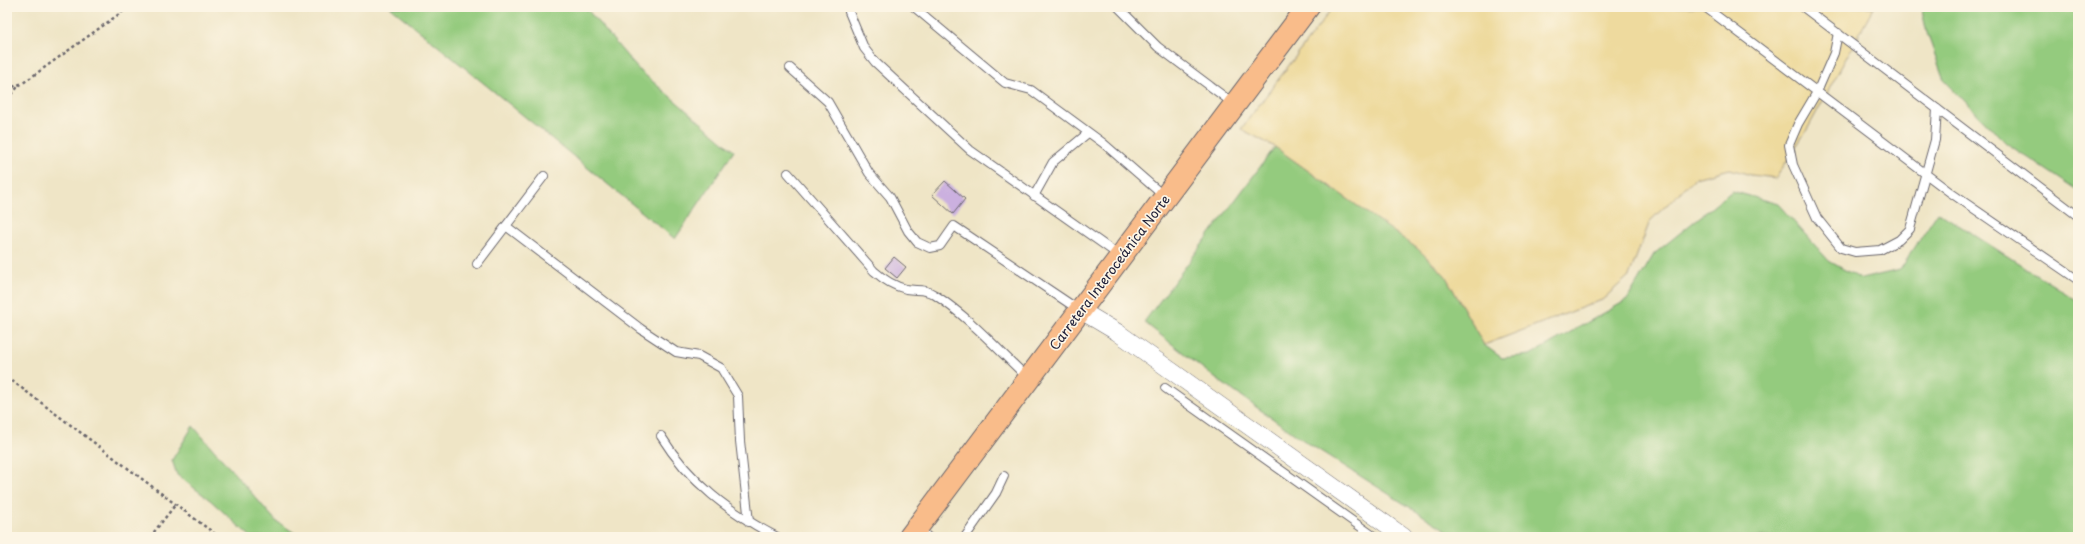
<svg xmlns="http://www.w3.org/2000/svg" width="2085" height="544" font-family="'Playpen Sans',sans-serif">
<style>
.green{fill:#94cb7e;stroke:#5b765c}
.sand{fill:#eeda9e;stroke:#887e6c}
.building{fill:#cbb0df}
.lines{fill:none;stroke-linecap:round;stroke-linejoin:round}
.service-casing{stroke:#6a666c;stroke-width:10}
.minor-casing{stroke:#6a666c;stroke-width:18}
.trunk-casing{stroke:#6a666c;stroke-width:24}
.path{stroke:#6a666c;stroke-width:2.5;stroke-dasharray:3 3;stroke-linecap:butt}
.service{stroke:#fff;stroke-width:8}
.minor{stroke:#fff;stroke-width:17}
.trunk{stroke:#f9bc8a;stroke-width:22}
.labels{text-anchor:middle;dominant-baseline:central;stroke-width:3.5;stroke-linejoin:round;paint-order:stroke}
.street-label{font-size:13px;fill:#22223b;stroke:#fcf5e5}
</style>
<rect width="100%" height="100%" fill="#fcf5e5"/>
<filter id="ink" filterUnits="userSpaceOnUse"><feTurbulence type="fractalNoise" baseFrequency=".025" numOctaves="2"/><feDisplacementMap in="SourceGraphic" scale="8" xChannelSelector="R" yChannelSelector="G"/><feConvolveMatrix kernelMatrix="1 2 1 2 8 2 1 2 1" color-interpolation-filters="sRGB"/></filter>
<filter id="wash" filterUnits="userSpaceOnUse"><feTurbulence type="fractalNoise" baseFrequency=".012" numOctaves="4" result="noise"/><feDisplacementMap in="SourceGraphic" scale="16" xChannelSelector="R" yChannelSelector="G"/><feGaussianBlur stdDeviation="0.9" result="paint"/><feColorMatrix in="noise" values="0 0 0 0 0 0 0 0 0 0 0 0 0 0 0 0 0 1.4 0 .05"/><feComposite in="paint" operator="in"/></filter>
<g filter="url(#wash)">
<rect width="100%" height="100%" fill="#efe5c6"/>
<!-- green -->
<g class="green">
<path d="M390,7H585L638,69L734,151L675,239Z"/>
<path d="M1921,7H2078V191L2006,143L1944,80L1927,33Z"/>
<path d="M1275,147L1418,249L1445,275L1484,345L1502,358L1530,355L1627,300L1654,254L1732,191L1778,204L1829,261L1861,279L1900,270L1938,212L2078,301V537H1457L1303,440L1215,378L1144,322Z"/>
<path d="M193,426L276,521L301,537H251L210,500L177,475L172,460Z"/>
</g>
<!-- sand -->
<path class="sand" d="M1333,7H1874L1808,128L1776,178L1751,175L1730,169L1695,178L1650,221L1629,276L1602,300L1484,345L1445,275L1418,249L1275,147L1241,129Z"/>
<g id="blocks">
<!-- building -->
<g class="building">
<path d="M945,181L965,199L953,214L932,195Z"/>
<path d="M894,257L906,267L897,278L885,268Z"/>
</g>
</g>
</g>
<g filter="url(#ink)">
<use href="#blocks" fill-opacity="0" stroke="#6a666c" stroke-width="1"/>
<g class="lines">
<defs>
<g id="service">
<path d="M851,7L849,12L864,48L875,62L970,150L1120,256"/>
<path d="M914,7L1005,83L1031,90L1103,143L1165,197"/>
<path d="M1118,7L1158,47L1234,104"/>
<path d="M1705,7L1951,193L2078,280"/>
<path d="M1803,7L2078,216"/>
<path d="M1838,33L1834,53L1817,92L1798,124L1789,145L1793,165L1817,218L1841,248L1855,252L1880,250L1899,240L1910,229L1935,140L1937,109"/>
<path d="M790,68L828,102L869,173L890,197L908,231L917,242L930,248L940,246L954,226L1079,310"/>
<path d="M788,173L874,271C883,279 893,286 906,289C917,291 924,288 935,295C969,317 998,350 1028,378"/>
<path d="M1034,196L1053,162L1088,133"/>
<path d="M506,226L641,329L676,352L699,356L721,368L738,396L740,441L749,522"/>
<path d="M477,264L544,176"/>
<path d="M1165,388L1375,537"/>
<path d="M661,436C690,483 729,512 777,537"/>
<path d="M917,528L928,537"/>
<path d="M965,537L996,493L1004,476"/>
</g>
<path id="minor" d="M1080,310L1117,332L1404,537"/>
<path id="trunk" d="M910,537L1308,7"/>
</defs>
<!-- service casing -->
<use href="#service" class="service-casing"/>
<!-- minor casing -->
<use href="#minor" class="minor-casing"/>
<!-- trunk casing -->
<use href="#trunk" class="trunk-casing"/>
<!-- path -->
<g class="path">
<path d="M7,89L23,83L129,7"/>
<path d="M7,98L21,84"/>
<path d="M7,377L219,537"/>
<path d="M150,537L176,504"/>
</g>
<!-- service -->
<use href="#service" class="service"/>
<!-- minor -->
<use href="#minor" class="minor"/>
<!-- trunk -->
<use href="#trunk" class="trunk"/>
</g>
</g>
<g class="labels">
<!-- street labels -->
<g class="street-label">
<text transform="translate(1109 272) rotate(-53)">Carretera Interoceánica Norte</text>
</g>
</g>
<!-- margin -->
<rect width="2085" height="544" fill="none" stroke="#fcf5e5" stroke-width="24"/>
</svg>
